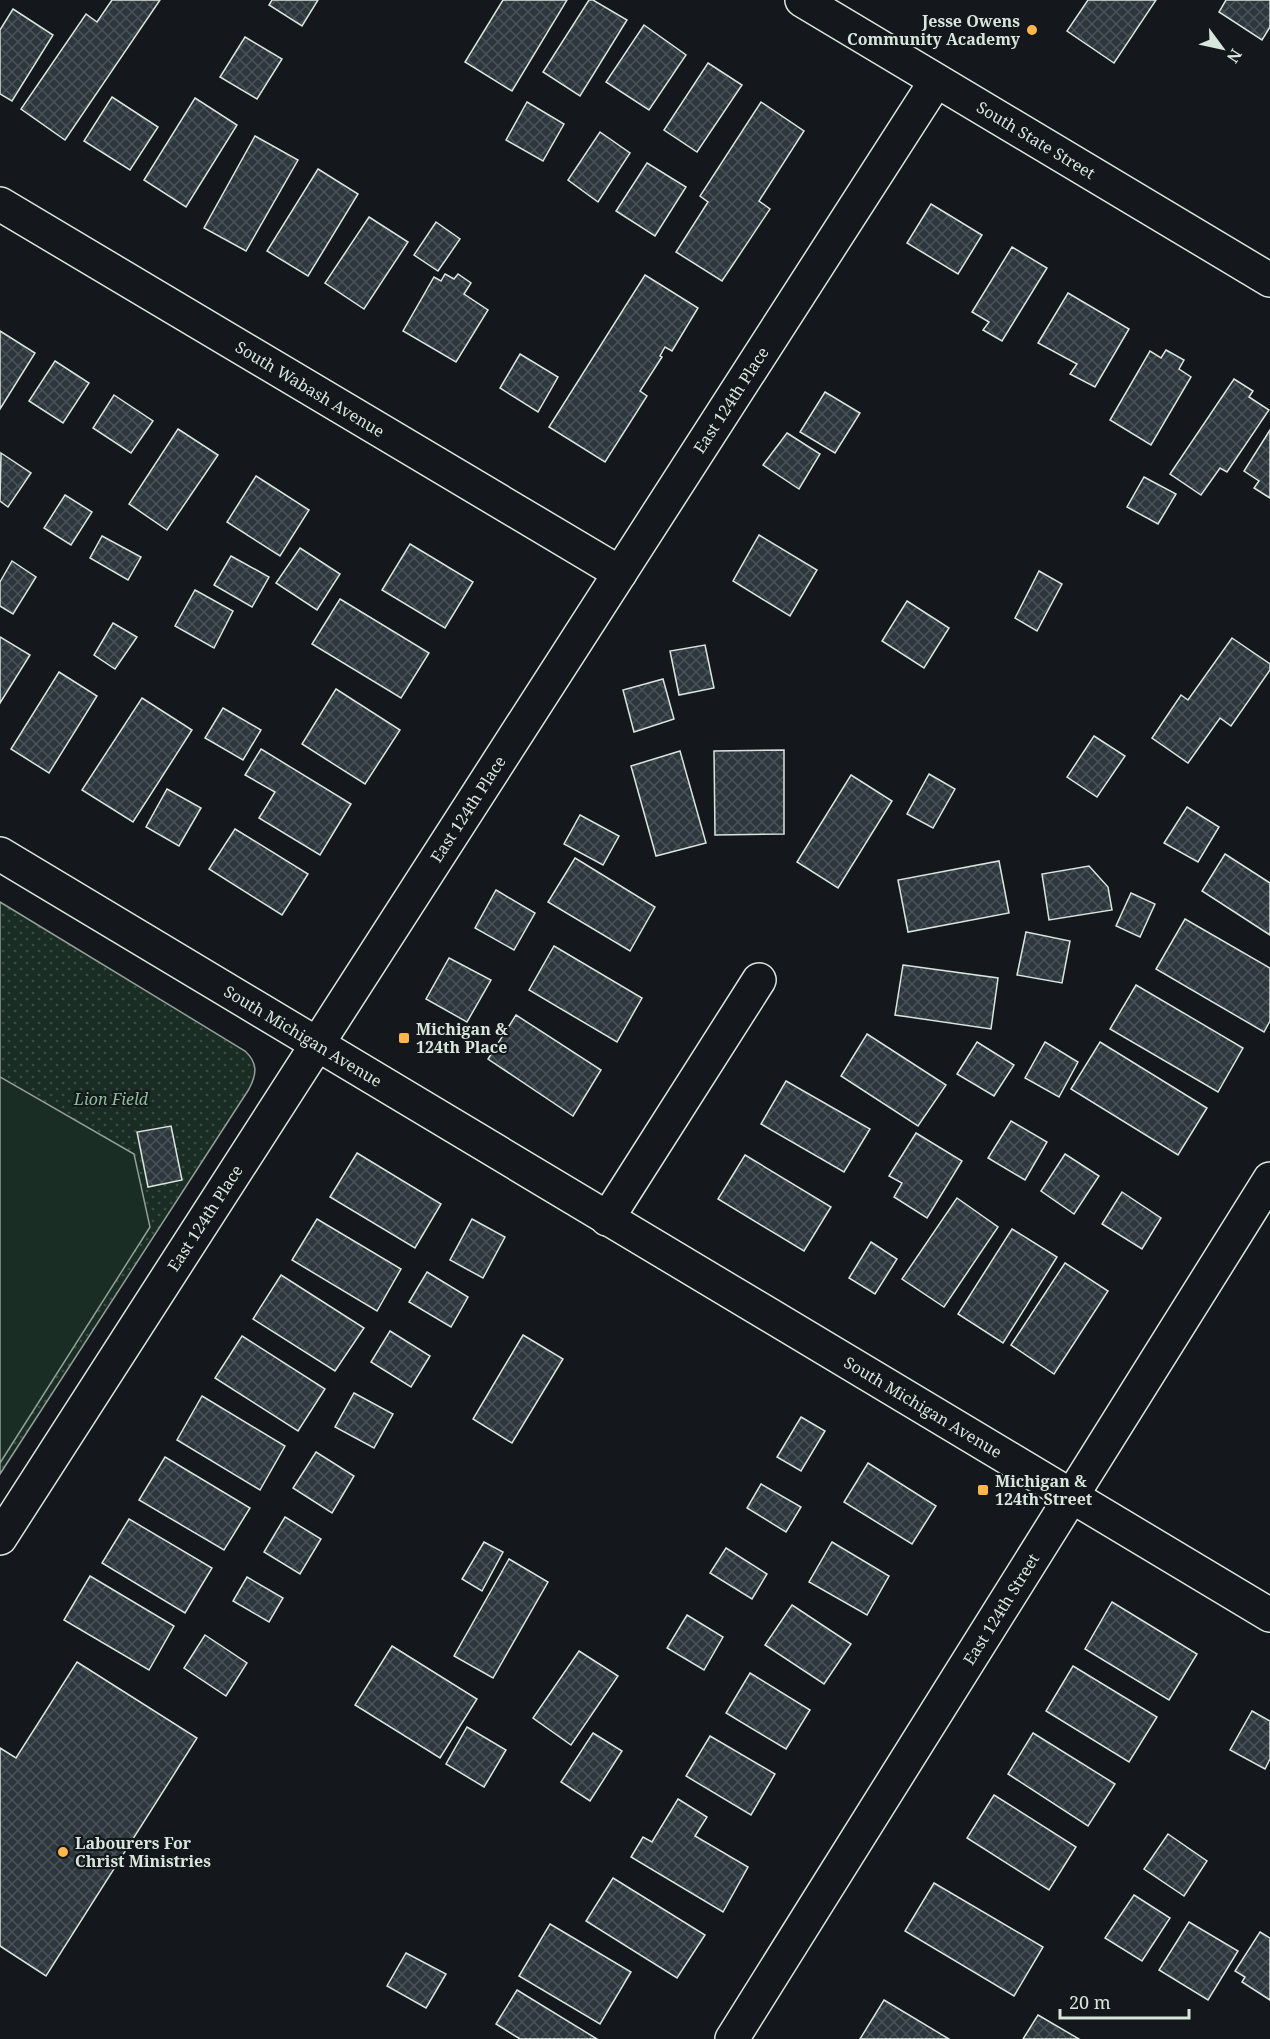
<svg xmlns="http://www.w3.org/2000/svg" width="1270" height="2039" font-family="'Noto Serif',serif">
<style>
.park{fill:url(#park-dots);stroke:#939e99;stroke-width:1.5}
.pitch{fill:#1a2d24;stroke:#939e99;stroke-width:1.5}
.building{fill:url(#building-cross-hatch);stroke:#d8e6dc;stroke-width:1.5}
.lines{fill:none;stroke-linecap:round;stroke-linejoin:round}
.minor-casing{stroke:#d8e6dc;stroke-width:36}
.tertiary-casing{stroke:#d8e6dc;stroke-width:36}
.secondary-casing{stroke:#d8e6dc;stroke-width:36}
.minor{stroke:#14181c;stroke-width:33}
.tertiary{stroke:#14181c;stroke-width:33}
.secondary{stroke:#14181c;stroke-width:33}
.poi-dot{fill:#ffb74d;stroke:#14181c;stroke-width:2}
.labels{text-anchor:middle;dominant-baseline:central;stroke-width:4.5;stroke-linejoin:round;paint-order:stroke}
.poi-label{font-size:16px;font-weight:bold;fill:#d8e6dc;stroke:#14181c;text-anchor:start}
.street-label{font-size:16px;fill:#d8e6dc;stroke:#14181c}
.park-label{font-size:16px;font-style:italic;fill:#8ac095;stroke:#14181c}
</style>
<defs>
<pattern id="park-dots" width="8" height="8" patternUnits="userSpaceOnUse" patternTransform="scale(1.5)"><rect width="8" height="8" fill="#1a2d24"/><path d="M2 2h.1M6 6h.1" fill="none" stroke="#3b4b43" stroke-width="1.8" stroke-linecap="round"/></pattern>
<pattern id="building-cross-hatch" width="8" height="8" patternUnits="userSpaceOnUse" patternTransform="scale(1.5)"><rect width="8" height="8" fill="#2c363c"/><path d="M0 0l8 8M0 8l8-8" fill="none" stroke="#4a5358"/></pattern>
</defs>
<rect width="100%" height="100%" fill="#14181c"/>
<!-- park -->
<path class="park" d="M0,902L245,1051C258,1063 257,1074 249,1089L0,1474Z"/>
<!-- pitch -->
<path class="pitch" d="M0,1077L134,1154L150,1227L0,1463Z"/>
<!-- building -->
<g class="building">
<path d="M112,0H160L65,140L21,109L86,14L97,22Z"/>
<path d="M272,0H318L302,26L269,5Z"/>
<path d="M503,0H567L512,91L465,62Z"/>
<path d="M589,0H593L627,20L580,96L543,72Z"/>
<path d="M1088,0H1156L1114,63L1067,31Z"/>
<path d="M1226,0H1270V27L1262,40L1219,12Z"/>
<path d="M13,9L53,35L12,101L0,94V30Z"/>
<path d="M644,25L686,55L649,110L606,82Z"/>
<path d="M245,37L282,59L257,99L220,77Z"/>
<path d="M708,63L742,85L697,152L664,130Z"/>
<path d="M112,97L158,127L130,170L84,141Z"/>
<path d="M195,98L237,125L186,207L144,180Z"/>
<path d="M527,102L564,124L543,161L506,140Z"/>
<path d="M761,102L804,131L759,201L770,209L722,281L676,252L708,202L700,196Z"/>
<path d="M600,132L630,153L598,202L568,180Z"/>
<path d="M255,136L298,160L246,251L204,228Z"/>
<path d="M647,163L686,187L655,236L616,211Z"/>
<path d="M318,169L358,194L308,276L267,251Z"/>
<path d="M931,204L982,235L958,274L907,243Z"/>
<path d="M369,217L408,242L364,309L325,283Z"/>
<path d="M436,222L460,239L438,271L414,255Z"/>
<path d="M1012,247L1047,268L1002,341L983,330L989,322L972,312Z"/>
<path d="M445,274L454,279L458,274L471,283L464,294L488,310L456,362L403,331L434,277L441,281Z"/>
<path d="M645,275L698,308L672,351L665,347L660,356L662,357L640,391L647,396L605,462L549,427Z"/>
<path d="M1068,293L1129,329L1095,387L1070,374L1077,364L1038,343Z"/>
<path d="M0,331L35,353L0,409Z"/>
<path d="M1166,350L1184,360L1179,369L1191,377L1151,445L1110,420L1150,351L1161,358Z"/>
<path d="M520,354L558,377L538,412L500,388Z"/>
<path d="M55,361L89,383L63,423L29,401Z"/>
<path d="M1234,379L1253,391L1249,397L1269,410L1227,472L1220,468L1201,495L1170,474Z"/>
<path d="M825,392L860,413L835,453L800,432Z"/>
<path d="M114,395L153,421L131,453L93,428Z"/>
<path d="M178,429L218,455L167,530L129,504Z"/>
<path d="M1270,430V498L1254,488L1259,481L1244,471Z"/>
<path d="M787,433L820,454L799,489L763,465Z"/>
<path d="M1,453L31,473L8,507L0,501Z"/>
<path d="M256,476L309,510L280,556L227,522Z"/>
<path d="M1144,477L1176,494L1158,524L1127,507Z"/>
<path d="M65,495L92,512L71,545L44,528Z"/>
<path d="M759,535L817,570L790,616L733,581Z"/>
<path d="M102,536L141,557L128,580L90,558Z"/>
<path d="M410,544L473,582L445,628L382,590Z"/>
<path d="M300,548L340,574L317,610L276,583Z"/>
<path d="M231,556L269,577L252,607L214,585Z"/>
<path d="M12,561L36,577L13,614L0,606V582Z"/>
<path d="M1039,571L1062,584L1037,631L1015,618Z"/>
<path d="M195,590L233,611L214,648L175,626Z"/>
<path d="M340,599L429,653L401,698L312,644Z"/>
<path d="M907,601L949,628L924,668L882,641Z"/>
<path d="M113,623L137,637L115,669L94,655Z"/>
<path d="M0,637L30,655L0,703Z"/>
<path d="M1232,638L1270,664V670L1231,726L1220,718L1188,763L1152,738L1181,695L1188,700Z"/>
<path d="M705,645L714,688L679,695L670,651Z"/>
<path d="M59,672L97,696L49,773L11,749Z"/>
<path d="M663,679L674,719L634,732L623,690Z"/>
<path d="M336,689L400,730L365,784L302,744Z"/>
<path d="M142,698L192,730L133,822L82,790Z"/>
<path d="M223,708L261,730L243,760L205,738Z"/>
<path d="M1094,736L1125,756L1097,797L1067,777Z"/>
<path d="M261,749L351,804L320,855L259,818L275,792L245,775Z"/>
<path d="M784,750V834L715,835L714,751Z"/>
<path d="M680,751L706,843L656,856L631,766Z"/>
<path d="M929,774L955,789L933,828L907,814Z"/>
<path d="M851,775L892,801L838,888L797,862Z"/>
<path d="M167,789L201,808L179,846L146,827Z"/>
<path d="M1187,807L1219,827L1198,862L1164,843Z"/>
<path d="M580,815L619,836L603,865L564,844Z"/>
<path d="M235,829L308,874L282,915L209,869Z"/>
<path d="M1225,854L1270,883V935L1202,891Z"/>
<path d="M575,858L655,907L630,951L548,902Z"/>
<path d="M999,861L1009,913L908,932L898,880Z"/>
<path d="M1089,866L1108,887L1112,910L1049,920L1042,874Z"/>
<path d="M496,890L535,913L514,950L475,928Z"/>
<path d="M1131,893L1155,904L1140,937L1116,926Z"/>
<path d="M1185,919L1270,968V1021L1264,1032L1156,969Z"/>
<path d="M1026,932L1070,941L1062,983L1017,975Z"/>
<path d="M554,946L642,998L617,1042L529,990Z"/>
<path d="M449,958L491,980L467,1022L426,999Z"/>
<path d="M903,965L998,978L991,1029L895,1015Z"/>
<path d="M1136,985L1243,1048L1218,1092L1110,1029Z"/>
<path d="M516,1015L601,1070L573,1116L488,1059Z"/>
<path d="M867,1034L946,1085L918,1126L841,1076Z"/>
<path d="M977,1042L1014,1065L994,1096L957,1074Z"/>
<path d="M1045,1042L1078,1062L1059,1097L1025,1078Z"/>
<path d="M1100,1042L1207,1108L1178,1155L1071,1089Z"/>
<path d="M786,1081L870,1129L844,1172L761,1124Z"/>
<path d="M1011,1121L1047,1142L1025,1180L988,1158Z"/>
<path d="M171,1126L182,1180L148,1187L137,1132Z"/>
<path d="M916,1133L962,1161L927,1218L894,1197L902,1183L889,1176Z"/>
<path d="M357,1153L441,1204L415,1248L330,1197Z"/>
<path d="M1065,1154L1099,1176L1074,1214L1041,1191Z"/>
<path d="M745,1155L831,1207L804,1251L718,1199Z"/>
<path d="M1122,1192L1161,1218L1142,1249L1102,1224Z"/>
<path d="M957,1198L998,1227L944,1307L902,1279Z"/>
<path d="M317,1219L401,1269L377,1311L292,1260Z"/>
<path d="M472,1219L505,1237L483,1278L450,1260Z"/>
<path d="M1012,1229L1057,1257L1003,1343L958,1314Z"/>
<path d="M871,1242L897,1259L875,1294L849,1278Z"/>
<path d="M1065,1263L1108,1291L1054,1374L1011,1345Z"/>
<path d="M427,1272L468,1297L451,1327L409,1302Z"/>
<path d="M281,1275L364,1328L335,1371L253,1319Z"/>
<path d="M390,1331L430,1356L411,1387L371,1362Z"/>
<path d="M523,1335L563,1359L512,1443L473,1419Z"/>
<path d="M242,1336L325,1389L298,1431L215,1378Z"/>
<path d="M354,1393L393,1414L374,1448L335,1427Z"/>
<path d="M202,1396L285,1446L260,1490L177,1440Z"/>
<path d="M801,1417L825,1431L801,1471L777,1457Z"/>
<path d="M316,1452L354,1476L332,1513L293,1488Z"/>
<path d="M165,1457L250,1508L224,1550L139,1500Z"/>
<path d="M868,1463L936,1506L912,1544L844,1502Z"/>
<path d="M761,1484L801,1507L786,1532L747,1508Z"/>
<path d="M285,1517L321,1539L300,1574L264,1552Z"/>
<path d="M129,1519L212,1568L185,1613L102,1563Z"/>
<path d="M484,1542L503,1552L482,1591L462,1579Z"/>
<path d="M832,1542L889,1576L867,1615L809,1582Z"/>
<path d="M726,1548L767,1574L752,1599L710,1573Z"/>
<path d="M509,1559L548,1582L493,1678L454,1656Z"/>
<path d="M90,1576L174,1626L149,1670L64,1620Z"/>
<path d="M247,1577L283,1598L269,1622L233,1601Z"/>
<path d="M1112,1602L1197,1654L1169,1700L1085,1649Z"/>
<path d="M792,1605L851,1644L824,1684L765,1645Z"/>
<path d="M687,1615L723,1637L704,1670L667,1648Z"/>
<path d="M205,1635L247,1663L226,1696L184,1668Z"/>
<path d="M392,1646L477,1699L440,1758L355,1705Z"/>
<path d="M579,1651L618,1676L571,1745L533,1718Z"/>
<path d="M77,1662L197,1738L46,1976L0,1946V1748L16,1758Z"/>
<path d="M1073,1666L1157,1717L1129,1762L1046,1711Z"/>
<path d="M750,1673L810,1710L786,1749L726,1713Z"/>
<path d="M1252,1711L1270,1721V1759L1265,1769L1230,1750Z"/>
<path d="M467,1727L506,1750L484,1787L446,1764Z"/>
<path d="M593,1733L622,1751L590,1801L561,1782Z"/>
<path d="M1033,1733L1115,1784L1088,1826L1008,1774Z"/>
<path d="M710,1736L775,1774L751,1815L686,1776Z"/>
<path d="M994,1795L1076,1847L1049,1890L967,1838Z"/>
<path d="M678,1799L707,1817L695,1836L748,1867L723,1912L631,1857L643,1837L652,1842Z"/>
<path d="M1168,1834L1207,1861L1184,1896L1144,1869Z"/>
<path d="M613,1878L705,1935L677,1978L586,1921Z"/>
<path d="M934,1883L1043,1947L1014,1996L905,1931Z"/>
<path d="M1134,1895L1170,1918L1142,1961L1105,1938Z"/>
<path d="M1189,1922L1238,1951L1208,2000L1159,1970Z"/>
<path d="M550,1924L631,1972L600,2024L519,1976Z"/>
<path d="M1260,1932L1270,1938V2000L1242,1982L1245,1977L1235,1971Z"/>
<path d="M406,1953L446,1974L426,2008L387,1986Z"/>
<path d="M517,1990L597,2039H520L496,2024Z"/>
<path d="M884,2000L949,2039H860Z"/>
<path d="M1038,2015L1079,2039H1023Z"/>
</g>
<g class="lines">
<defs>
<g id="minor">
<path d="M0,204L620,573"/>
<path d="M607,1219L759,980"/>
<path d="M0,1538L936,81"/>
<path d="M732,2039L1270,1179"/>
</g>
<path id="tertiary" d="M802,0L1270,280"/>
<path id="secondary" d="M0,854L1270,1615"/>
</defs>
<!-- minor casing -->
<use href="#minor" class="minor-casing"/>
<!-- tertiary casing -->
<use href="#tertiary" class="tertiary-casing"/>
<!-- secondary casing -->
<use href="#secondary" class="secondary-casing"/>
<!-- minor -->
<use href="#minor" class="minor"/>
<!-- tertiary -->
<use href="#tertiary" class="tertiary"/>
<!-- secondary -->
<use href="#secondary" class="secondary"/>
</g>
<!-- markers -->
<g class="poi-dot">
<circle cx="1032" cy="30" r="6"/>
<rect x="398" y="1032" width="12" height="12" rx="3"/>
<rect x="977" y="1484" width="12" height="12" rx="3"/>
<circle cx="63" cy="1852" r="6"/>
</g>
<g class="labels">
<!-- poi labels -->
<g class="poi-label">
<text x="1020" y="21" text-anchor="end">Jesse Owens<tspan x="1020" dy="18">Community Academy</tspan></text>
<text x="416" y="1029">Michigan &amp;<tspan x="416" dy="18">124th Place</tspan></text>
<text x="995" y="1481">Michigan &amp;<tspan x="995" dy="18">124th Street</tspan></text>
<text x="75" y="1843">Labourers For<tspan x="75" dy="18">Christ Ministries</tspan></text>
</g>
<!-- street labels -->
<g class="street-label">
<text transform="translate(1036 140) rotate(31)">South State Street</text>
<text transform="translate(310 389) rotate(31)">South Wabash Avenue</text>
<text transform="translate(731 400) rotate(-57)">East 124th Place</text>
<text transform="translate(468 809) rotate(-57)">East 124th Place</text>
<text transform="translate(303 1036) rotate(31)">South Michigan Avenue</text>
<text transform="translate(205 1218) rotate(-57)">East 124th Place</text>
<text transform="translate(923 1407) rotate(31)">South Michigan Avenue</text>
<text transform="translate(1001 1609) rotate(-58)">East 124th Street</text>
</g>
<!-- park labels -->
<g class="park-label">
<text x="111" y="1099">Lion Field</text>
</g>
</g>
<!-- north arrow -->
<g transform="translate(1222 48) rotate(123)" stroke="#14181c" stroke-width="4.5" paint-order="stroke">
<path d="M0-4.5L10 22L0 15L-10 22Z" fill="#d8e6dc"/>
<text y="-9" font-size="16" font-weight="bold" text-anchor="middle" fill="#d8e6dc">N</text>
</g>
<!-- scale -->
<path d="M1060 2009v9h129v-9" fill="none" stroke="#d8e6dc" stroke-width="3"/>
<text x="1069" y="2009" font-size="18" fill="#d8e6dc" stroke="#14181c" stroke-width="4.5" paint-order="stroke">20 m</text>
</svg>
